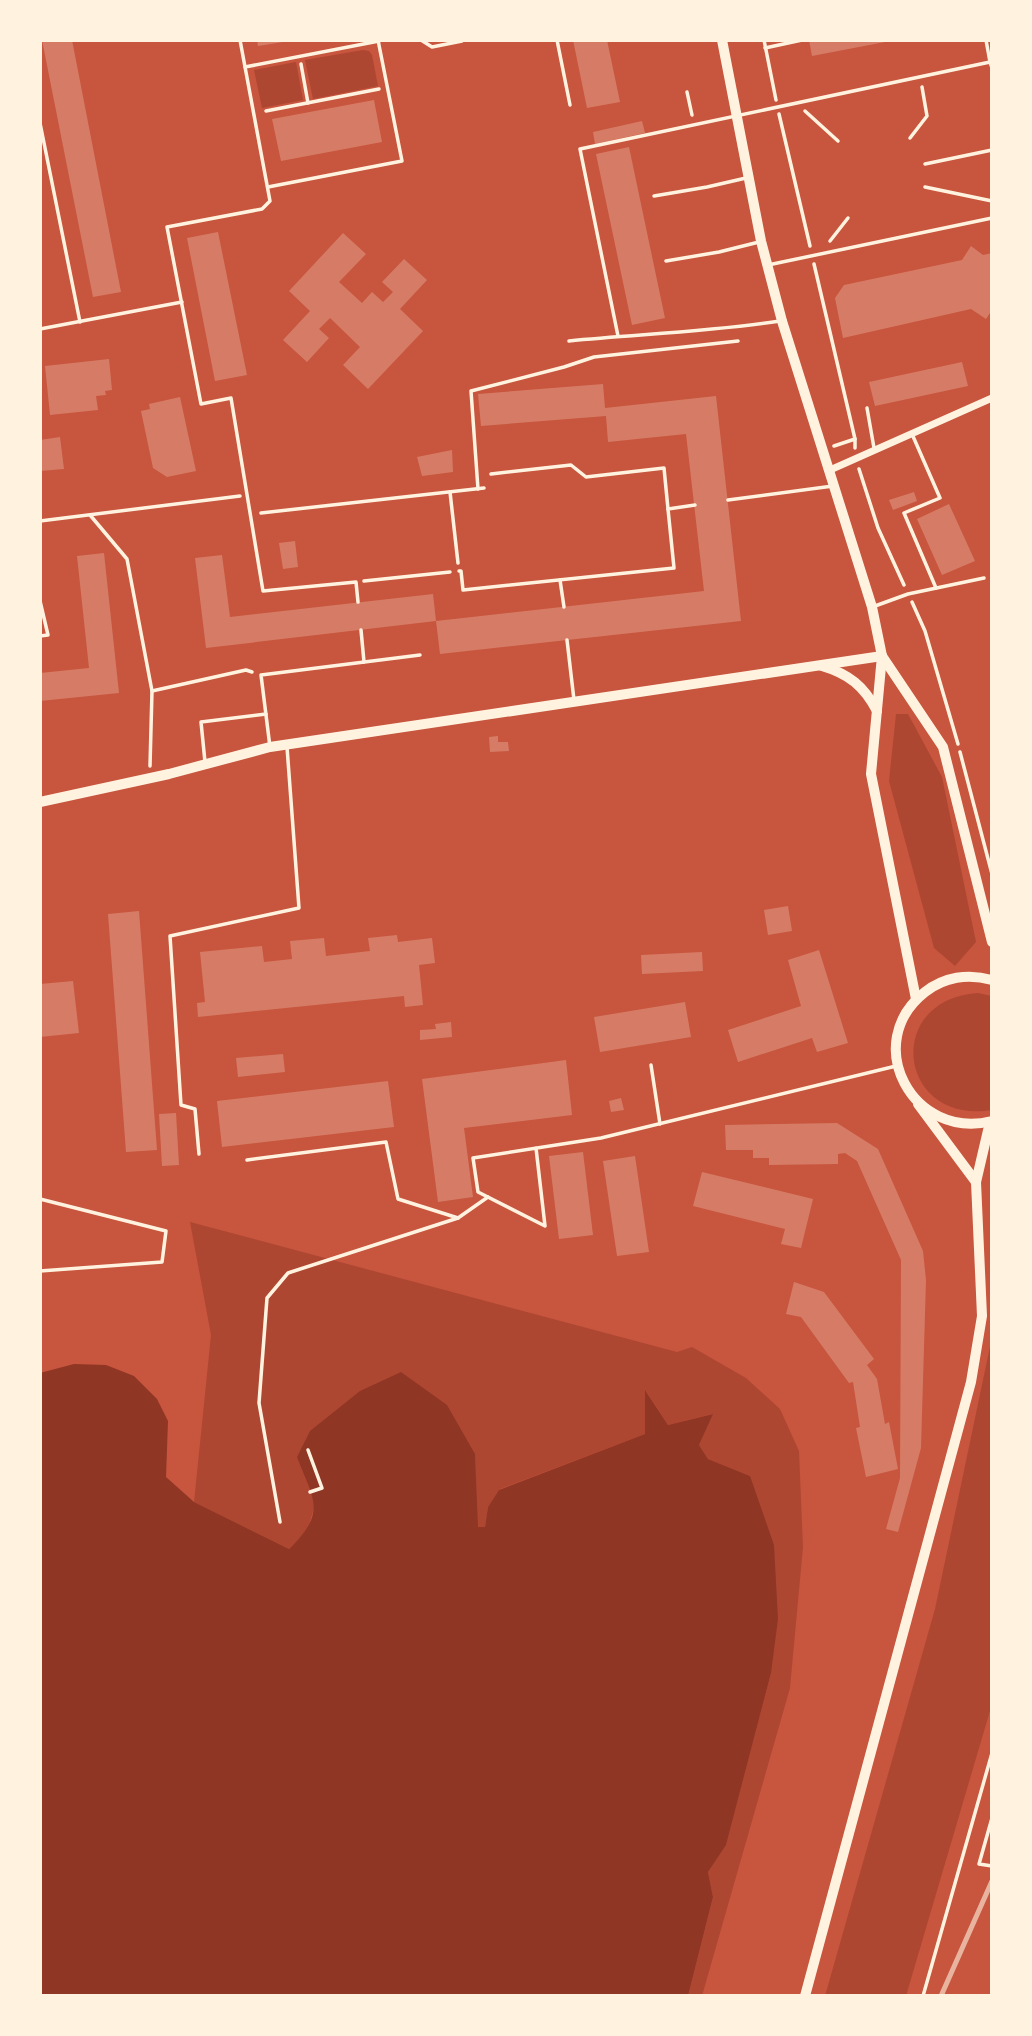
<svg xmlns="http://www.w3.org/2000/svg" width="1032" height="2036" font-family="Inter,sans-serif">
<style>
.green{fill:#ae4732}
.water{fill:#8f3625}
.building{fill:#d67c66}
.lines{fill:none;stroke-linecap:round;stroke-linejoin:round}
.path{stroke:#fff3e0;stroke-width:3.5}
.service{stroke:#fff3e0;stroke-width:3.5}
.minor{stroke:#fff3e0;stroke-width:7}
.tertiary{stroke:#fff3e0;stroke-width:10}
.secondary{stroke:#fff3e0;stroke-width:10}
.rail{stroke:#e9b49f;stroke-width:5}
</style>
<rect width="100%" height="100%" fill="#c8553d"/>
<!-- green -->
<g class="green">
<path d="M363,50L369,51L372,55L378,86L313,99L305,60Z"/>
<path d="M296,62L303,100L262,108L254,70Z"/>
<path d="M896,714H908L942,777L976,942L955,966L934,948L889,781Z"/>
<path d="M978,993L992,996V1110C897,1125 883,999 978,993Z"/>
<path d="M190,1222L677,1352L692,1347L746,1378L780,1409L799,1451L803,1547L790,1688L702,1996H688L713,1897L708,1872L726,1844L771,1673L750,1476L708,1459L699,1445L712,1414L668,1425L646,1391L645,1434L500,1489L488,1507L485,1528L477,1527L475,1454L315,1505L307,1531L289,1549L194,1502L211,1335Z"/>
<path d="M992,1337V1704L906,1996H825L935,1609Z"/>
</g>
<!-- water -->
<path class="water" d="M74,1364L106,1365L134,1376L157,1399L168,1421L166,1477L194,1502L289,1549C327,1512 314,1501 297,1457L310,1431L360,1391L401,1372L447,1405L475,1454L478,1527H485L488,1507L499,1490L645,1434V1390L668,1425L713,1414L699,1445L708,1459L750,1476L774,1545L778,1619L771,1673L726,1845L708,1872L713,1897L688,1996H40V1373Z"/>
<!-- building -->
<g class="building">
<path d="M42,40H72L121,292L93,297Z"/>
<path d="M257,40H282L283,42L258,46Z"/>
<path d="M573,40H607L620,102L587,108Z"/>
<path d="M809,40H885V42L812,56Z"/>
<path d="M374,100L382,142L281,161L272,119Z"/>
<path d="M642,121L645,133L595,144L593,132Z"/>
<path d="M629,147L665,318L632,325L596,154Z"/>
<path d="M218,232L247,375L215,381L187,238Z"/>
<path d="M343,233L366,254L339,282L362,303L372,292L383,302L393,292L382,282L404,259L427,280L400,309L423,331L368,389L343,365L360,347L330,318L319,329L329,338L307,362L283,340L310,311L289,291Z"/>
<path d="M971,246L983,255L992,253V310L986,319L971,309L843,338L835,298L844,285L962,260Z"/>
<path d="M109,359L112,390L105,391L106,395L96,396L98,410L50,415L45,366Z"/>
<path d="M962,362L968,386L875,406L869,382Z"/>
<path d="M603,384L605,408L716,396L741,621L440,654L436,621L206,648L195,558L222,555L230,617L433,594L436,621L704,591L686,434L608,442L606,416L481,426L478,394Z"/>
<path d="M180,397L196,471L167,477L153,468L141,411L150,409L149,404Z"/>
<path d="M60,437L64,469L40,471V440Z"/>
<path d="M452,450L453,472L422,476L417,457Z"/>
<path d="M914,492L917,501L893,510L889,500Z"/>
<path d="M949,504L975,561L942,575L917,519Z"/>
<path d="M295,541L298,567L283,569L279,543Z"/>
<path d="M104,553L119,693L40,701V673L89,668L77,556Z"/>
<path d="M498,736V742H508L509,751L490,752L489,737Z"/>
<path d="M788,906L792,931L768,935L764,910Z"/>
<path d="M139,911L157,1150L126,1152L108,914Z"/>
<path d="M397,935L398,942L432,938L435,963L419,965L423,1005L405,1007L404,996L198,1017L197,1003L205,1002L200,952L262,946L264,962L292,959L290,941L324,938L326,956L370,951L368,938Z"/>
<path d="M819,950L848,1043L817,1052L812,1038L738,1062L728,1030L801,1006L788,960Z"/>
<path d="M702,952L703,971L642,974L641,955Z"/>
<path d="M73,981L79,1033L40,1037V984Z"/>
<path d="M685,1002L691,1037L600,1052L594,1017Z"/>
<path d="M451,1022L452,1037L420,1040V1030L436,1029L435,1024Z"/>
<path d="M283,1054L285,1072L238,1077L236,1058Z"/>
<path d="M566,1060L572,1115L464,1128L473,1197L438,1202L422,1079Z"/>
<path d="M388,1081L394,1127L222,1147L217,1101Z"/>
<path d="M621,1098L624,1110L611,1112L609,1101Z"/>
<path d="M176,1113L179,1165L162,1166L159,1114Z"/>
<path d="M837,1123L878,1149L923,1251L926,1280L921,1448L898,1532L886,1529L900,1478L901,1260L857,1161L845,1153L838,1154V1164L769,1165V1158H753V1150H726L725,1125Z"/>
<path d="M583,1152L593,1235L559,1239L549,1156Z"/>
<path d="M635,1156L649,1252L617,1256L603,1161Z"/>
<path d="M702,1172L813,1199L801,1248L781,1244L785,1229L693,1206Z"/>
<path d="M794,1282L824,1292L874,1359L867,1365L877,1379L885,1424L889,1422L898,1469L866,1477L856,1428L860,1427L853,1382L849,1383L801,1317L786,1314Z"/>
</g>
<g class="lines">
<!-- path -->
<g class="path">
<path d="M764,40L776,100"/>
<path d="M765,48L802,40"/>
<path d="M301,64L308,103"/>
<path d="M687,92L692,115"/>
<path d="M266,111L379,89"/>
<path d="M805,111L838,141"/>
<path d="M779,114L810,246"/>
<path d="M910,138L927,116L922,87"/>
<path d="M925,164L992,150"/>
<path d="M925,187L992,201"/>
<path d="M830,241L848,218"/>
<path d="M814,264L855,439V448"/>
<path d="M834,446L855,439"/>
<path d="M859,469L878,528L904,585"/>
<path d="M478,489L471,391L564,367L594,357L738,341"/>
<path d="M450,492L458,563"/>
<path d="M261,513L484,488"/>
<path d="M90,515L127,559L152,691L150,766"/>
<path d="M40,521L240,496"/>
<path d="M364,581L450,572"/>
<path d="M912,602L925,631L958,744"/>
<path d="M152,691L246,670L252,672"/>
<path d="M960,752L992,874"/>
<path d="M308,1450L322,1488L310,1492"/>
<path d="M992,1818L979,1864L992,1866"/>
</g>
<!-- service -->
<g class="service">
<path d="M240,40L270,201L262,209L167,227L201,404L231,398L263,591L356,582L358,602"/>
<path d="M421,40L432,47L462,41"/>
<path d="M557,40L570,105"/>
<path d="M986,40L990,62"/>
<path d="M245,67L379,41"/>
<path d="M40,123L80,322"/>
<path d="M268,187L402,161L378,40"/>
<path d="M654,196L707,187L746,178"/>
<path d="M666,261L719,252L759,242"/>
<path d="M768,265L992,218"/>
<path d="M40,329L182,302"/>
<path d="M618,336L580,149L990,62L992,68"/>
<path d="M569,341C640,334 710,332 780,321"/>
<path d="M867,408L874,448"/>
<path d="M912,434L940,498L904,513L936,588"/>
<path d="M491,474L571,465L586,477L664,468L668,509"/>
<path d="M728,500L833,486"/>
<path d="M459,571H461L463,590L674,568L668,509L695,505"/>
<path d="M560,580L564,607"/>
<path d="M40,601L48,635L40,636"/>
<path d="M875,606L908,594L984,578"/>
<path d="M361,630L364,662"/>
<path d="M567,640L574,700"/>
<path d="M270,747L261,675L420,655"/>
<path d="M205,762L201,722L266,714"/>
<path d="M651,1065L660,1124"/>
<path d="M536,1148L545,1226L478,1192L473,1158L601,1138L896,1066"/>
<path d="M199,1154L195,1109L181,1105L170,936L299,908L287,747"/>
<path d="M247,1160L386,1142L398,1199L458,1218L488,1197"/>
<path d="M40,1199L166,1231L162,1262L40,1271"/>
<path d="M280,1522L259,1403L267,1298L288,1273L458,1218"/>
<path d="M923,1996L992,1753"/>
</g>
<!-- minor -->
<path class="minor" d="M830,470L992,398"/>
<!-- tertiary -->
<g class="tertiary">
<path d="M822,666C849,674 864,686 877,711"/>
<path d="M40,802L169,774L270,747L882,656"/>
<path d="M918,1104L976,1182"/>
<path d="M805,1996L971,1382L982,1316L976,1182L990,1122"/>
</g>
<!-- secondary -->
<g class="secondary">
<path d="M722,40L761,241L782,321L872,607L882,656L871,774L916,999"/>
<path d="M882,656L943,747L992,942"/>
<path d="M992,980C968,973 944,977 925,992C860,1043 913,1141 992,1121"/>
</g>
<!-- rail -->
<path class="rail" d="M941,1996L992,1881"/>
</g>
<!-- border -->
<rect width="1032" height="2036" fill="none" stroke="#fff3e0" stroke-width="84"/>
</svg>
